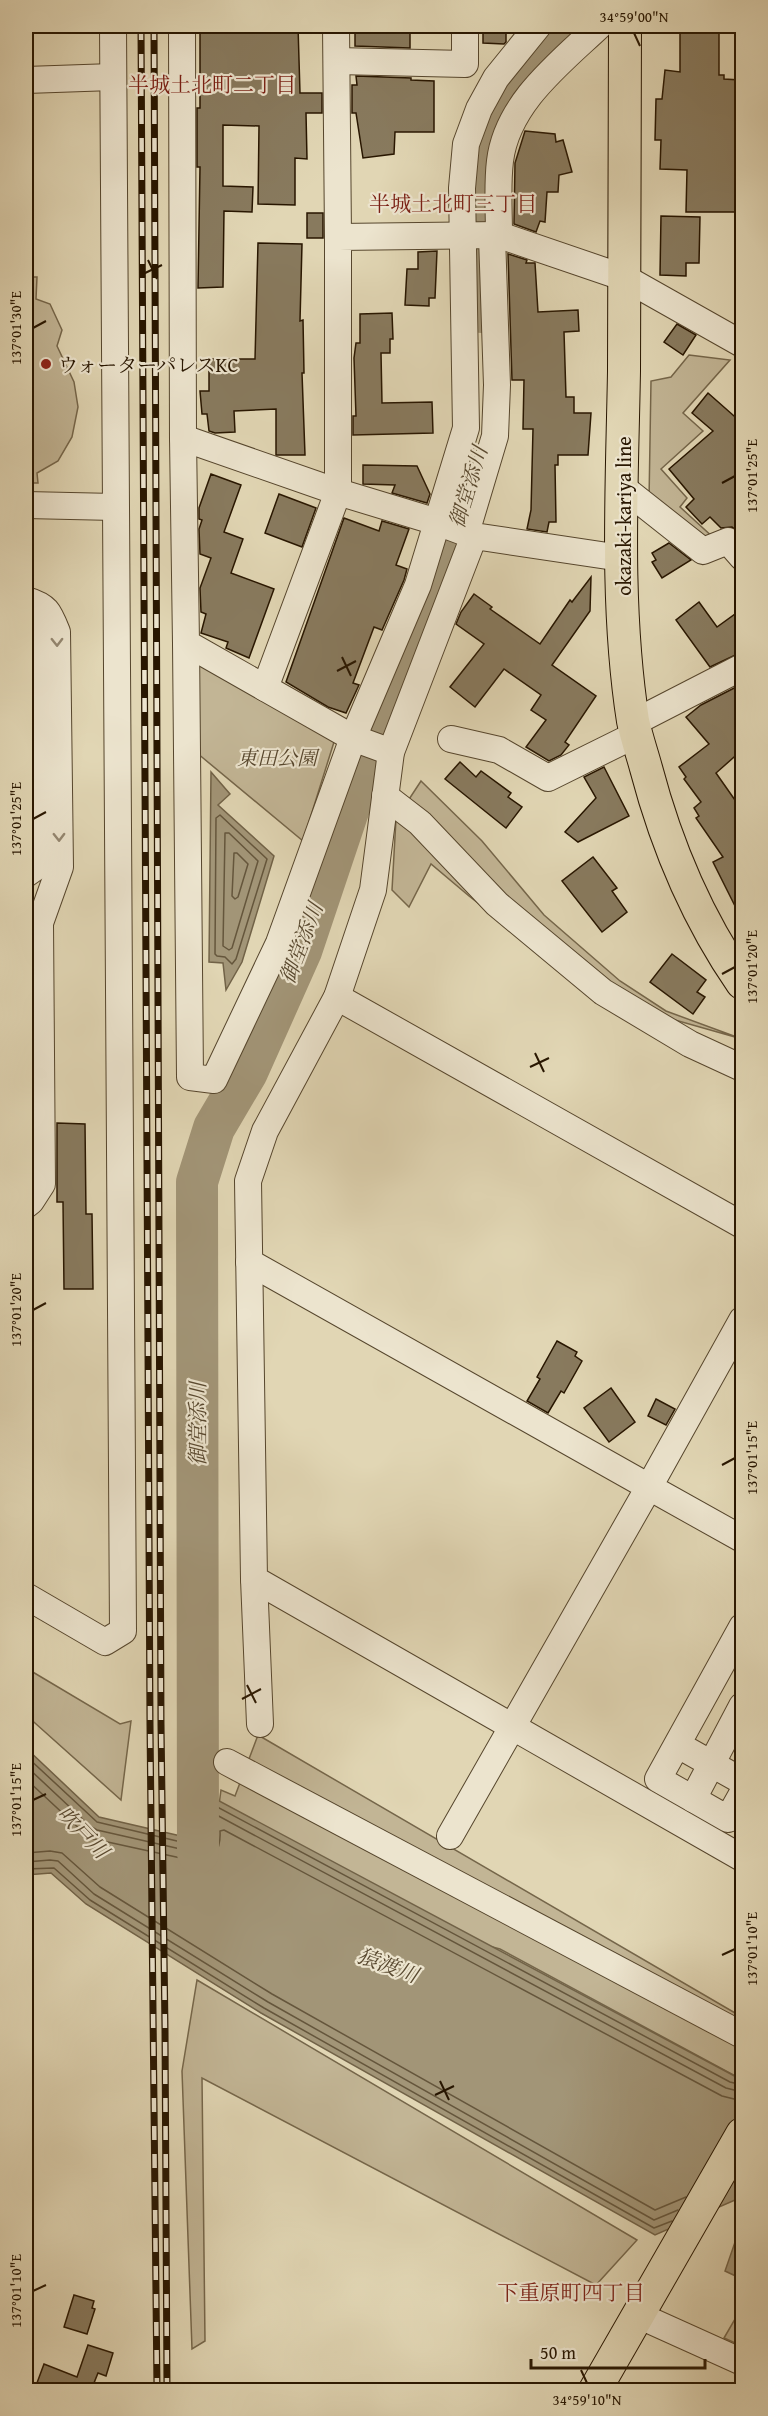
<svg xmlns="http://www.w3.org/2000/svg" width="768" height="2416" font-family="'Gentium Book Plus','Noto Serif JP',serif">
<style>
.green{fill:#c2b595;stroke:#75664a;stroke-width:1.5}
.water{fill:#a29577;stroke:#716247;stroke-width:1.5}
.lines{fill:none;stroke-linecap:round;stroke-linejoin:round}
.shore{stroke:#65563c;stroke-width:1.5}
.river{stroke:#a29577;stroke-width:42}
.building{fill:#887a5e;stroke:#281600;stroke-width:1.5}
.minor-casing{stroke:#56462d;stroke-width:28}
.major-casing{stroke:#281600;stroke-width:34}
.minor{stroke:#ece4ce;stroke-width:26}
.major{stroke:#e1d6b4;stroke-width:32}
.rail-casing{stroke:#281600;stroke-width:7}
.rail{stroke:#ece4ce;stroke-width:4.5;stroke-dasharray:14;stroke-linecap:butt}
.oneway{stroke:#948771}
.ticks{fill:none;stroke:#281600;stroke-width:2}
.poi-dot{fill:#8f2418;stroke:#ece4ce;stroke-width:2}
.labels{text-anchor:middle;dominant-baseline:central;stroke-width:4.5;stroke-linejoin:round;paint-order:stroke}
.poi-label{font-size:20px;fill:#281600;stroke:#ece4ce;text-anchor:start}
.street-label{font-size:20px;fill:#281600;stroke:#ece4ce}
.park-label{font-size:20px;font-style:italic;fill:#56462d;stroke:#ece4ce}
.neighbourhood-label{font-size:21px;fill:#7a1f14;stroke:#ece4ce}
.water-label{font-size:21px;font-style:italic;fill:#594930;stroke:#ece4ce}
.neatline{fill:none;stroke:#281600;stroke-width:2}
.ticks-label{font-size:15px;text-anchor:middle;fill:#281600}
</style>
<rect width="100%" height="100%" fill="#e1d6b4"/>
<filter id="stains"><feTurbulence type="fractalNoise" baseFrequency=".00333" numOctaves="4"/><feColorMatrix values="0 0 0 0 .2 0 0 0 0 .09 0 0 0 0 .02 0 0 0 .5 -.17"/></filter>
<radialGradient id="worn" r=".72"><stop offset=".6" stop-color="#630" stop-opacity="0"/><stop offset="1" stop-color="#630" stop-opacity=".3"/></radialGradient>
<!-- green -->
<g class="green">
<path d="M26,277H37L36,299L50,304L62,330L57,346L74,382L78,407L72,437L58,461L37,473L38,483H26Z"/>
<path d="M689,355L730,360L683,413L703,431L661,469L687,498L680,507L716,540L703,545L649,501L651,381L671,377Z"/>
<path d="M196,661L329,730L334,742L303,841L197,753Z"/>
<path d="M421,781L482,841L544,915L620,981L666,1011L742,1039L601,999L469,896L431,864L409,907L392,890L396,819Z"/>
<path d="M26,1668L120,1724L131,1721L121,1800L26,1715Z"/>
<path d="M258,1735L742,2017V2073L739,2078L500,1949L210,1873L221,1790L235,1796Z"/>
<path d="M197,1980L637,2240L596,2285L202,2078L205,2341L192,2349L182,2071Z"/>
<path d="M742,2307V2346L724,2338Z"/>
</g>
<!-- water -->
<g class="water">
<path d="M211,772L230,794L218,805L274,856L242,962L226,990L223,963L209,962Z"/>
<path d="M26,1748L99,1817L198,1840L192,1794L210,1796L742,2080V2197L655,2235L261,2013L86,1904L51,1873L26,1875Z"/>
<path d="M742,2222V2279L725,2271Z"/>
</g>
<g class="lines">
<!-- shore -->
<g class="shore">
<path d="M220,815L267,859L236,959L232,964L225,957L217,956L215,954L216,818Z"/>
<path d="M225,833H229L258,861L232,948L229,950L223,946Z"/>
<path d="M234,853H237L248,864L238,897L235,899L232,896Z"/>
<path d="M26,1756L97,1822L198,1846L204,1838L200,1804L202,1802H208L730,2082L742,2085"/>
<path d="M26,1766L90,1826L97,1830L198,1853L205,1851L211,1844L209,1816L213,1813L726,2088L742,2092"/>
<path d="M26,1779L85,1834L94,1839L199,1862C216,1859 221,1847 220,1831L224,1830L722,2096L742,2101"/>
<path d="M26,1853L50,1851L62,1853L100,1887L272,1994L655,2210L686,2197"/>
<path d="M26,1862L50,1860L58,1861L94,1894L268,2002L654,2220L678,2210"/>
<path d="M26,1869L54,1868L90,1900L264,2008L654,2228L672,2221"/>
</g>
<!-- river -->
<g class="river">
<path d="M482,312C480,250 472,175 497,117C512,82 542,53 567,26"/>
<path d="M198,1853L197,1182L214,1128L247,1072L301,951L356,787L461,516L469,486"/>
</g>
</g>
<!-- building -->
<g class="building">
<path d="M200,26H298L300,93H322V113H306L307,159L295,158V205L258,204L259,126L223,125V186L253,187L252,212L224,211L223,287L198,288L200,167H197V108H200Z"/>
<path d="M355,26H410V48L355,46Z"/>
<path d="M483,26H506V42L504,44L483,43Z"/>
<path d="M680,26H716V28H719V75H724V79L740,80L738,179H742V212H686L687,170L660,169L661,140H655L656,99H662L665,70L680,72Z"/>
<path d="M356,76L411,78V80L434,81V132H395L394,154L363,158L356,113H352V85H357Z"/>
<path d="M525,131L555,134L556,142L563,140L572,172L559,175L558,192H547L545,222L540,221L536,232L514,224L515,163Z"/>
<rect x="307" y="213" width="16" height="25"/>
<path d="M661,216L700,217L699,263H686V276L660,275Z"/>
<path d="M258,243L302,244L300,321L303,320L304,373H302L305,455H276V409L234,411L235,432L215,433L209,431L207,414H202L200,391H209V359H255Z"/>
<path d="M437,251L435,298H429V306L405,305L407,269H418V252Z"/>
<path d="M508,254L527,260L526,263H535L538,312L578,310L579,331L564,332L566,397H574V413H591L588,455H558V465H555L556,522H549L547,532L527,529L531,510L533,429H523L524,380H512Z"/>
<path d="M392,313L393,339H390V353H381L382,403L432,402L433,433L353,435V416H356L354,358L356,343H360V314Z"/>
<path d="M677,324L696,335L683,355L664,342Z"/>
<path d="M708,393L742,423V535L732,527L721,528L710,517L702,524L686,507L694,499L669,469L713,431L692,413Z"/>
<path d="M363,465L417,466L430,494L427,503L392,493L395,485L363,484Z"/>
<path d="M211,474L241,485L224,532L243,539L231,573L274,589L249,658L226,648L228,642L201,633L206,614L201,612L200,588L211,558L200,554L199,529L202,520L199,519V508Z"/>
<path d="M279,494L316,508L302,547L265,533Z"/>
<path d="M344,518L379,531L382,521L409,529L396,565L407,569L404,580L382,630L374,627L353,683L359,685L346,713L328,707L286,682Z"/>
<path d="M669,543L691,560L662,578L652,562L656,560L652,553Z"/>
<path d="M591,577L590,611L552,665L596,696L565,742L569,745L561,755L549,761L526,747L546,720L531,710L541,695L504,669L475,707L450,687L484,644L456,624L461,612L474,594L492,607L490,609L540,644L570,600L572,602Z"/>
<path d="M699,602L717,627L742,609V652L710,667L676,620Z"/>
<path d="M742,684V750L716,773L742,810V920L713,862L723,857L696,818L699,816L694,808L701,802L684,779L686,777L679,767L709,744L686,717L701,705Z"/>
<path d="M460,762L476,777L481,771L511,793L508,797L522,807L506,828L445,779Z"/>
<path d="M604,767L629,816L578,842L565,832L596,798L584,777Z"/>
<path d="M593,857L617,888L612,891L627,912L602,932L562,881Z"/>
<path d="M672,954L706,980L697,992L705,997L693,1014L650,982Z"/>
<path d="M57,1123L85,1124L86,1214H92L93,1289H64L63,1202H57Z"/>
<path d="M557,1341L577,1352L575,1356L582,1361L564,1393L561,1391L548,1413L527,1401L540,1379L537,1377Z"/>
<path d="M611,1388L635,1422L609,1442L584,1408Z"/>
<path d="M656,1399L675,1409L666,1425L648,1416Z"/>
<path d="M74,2295L94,2301L92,2308L95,2309L87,2334L64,2327Z"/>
<path d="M88,2345L113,2353L106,2376L98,2373L94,2383L109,2391H34L44,2364L77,2377Z"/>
</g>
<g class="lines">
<defs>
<g id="minor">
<path d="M182,26L183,438L186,643L353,738L391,752"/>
<path d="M336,26L338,237"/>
<path d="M337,61L465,64V26"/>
<path d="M26,80L113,77"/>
<path d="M499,235C499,211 497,185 500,161C507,103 560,63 599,26"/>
<path d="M183,438L338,492L437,522L474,536"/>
<path d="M622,487L703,551L728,541L742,557"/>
<path d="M26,505L115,507"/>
<path d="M466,533L495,436L497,385L492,236"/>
<path d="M621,558L474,536L391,752L373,890L337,997L265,1131L248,1181L254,1579L742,1858"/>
<path d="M26,600C47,606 49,612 57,632L60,867L40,923L42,1184L31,1201L26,1205"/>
<path d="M26,614L31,618L38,635L39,849L36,867L26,874"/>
<path d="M186,643L190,1077L214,1080L279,943L353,738L418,585L466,428L462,188L466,144L479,109L496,78L538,26"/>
<path d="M265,688L338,492V237L499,235L625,278L742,344"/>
<path d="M633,723L742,667"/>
<path d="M451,739L499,750L548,778L637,734"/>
<path d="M385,796L420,823L497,904L603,992L690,1044L742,1068"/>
<path d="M337,997L742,1225"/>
<path d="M249,1262L649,1487L450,1836"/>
<path d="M742,1320L649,1487L742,1539"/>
<path d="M254,1579L260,1724"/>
<path d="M26,1596L105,1642L123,1631L113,26"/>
<path d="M742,1627L658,1779L728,1819L742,1794"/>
<path d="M678,1745L742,1781"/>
<path d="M227,1762L742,2035"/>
<path d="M693,1799L742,1706"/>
<path d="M640,2316L742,2362"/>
</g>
<g id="major">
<path d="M625,26C625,141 625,256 624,371C622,487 615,605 633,721C636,736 642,753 646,768C666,844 697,918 742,983"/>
<path d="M595,2390L742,2134"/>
</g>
</defs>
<!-- minor casing -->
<use href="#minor" class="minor-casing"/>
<!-- major casing -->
<use href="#major" class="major-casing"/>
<!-- minor -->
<use href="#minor" class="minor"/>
<!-- major -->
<use href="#major" class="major"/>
<defs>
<g id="rail">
<path d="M141,26L150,1725L157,2390"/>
<path d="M154,26L161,1724L165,2029L167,2390"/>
</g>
</defs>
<!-- rail casing -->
<use href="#rail" class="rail-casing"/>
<!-- rail -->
<use href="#rail" class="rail"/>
</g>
<!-- one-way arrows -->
<defs><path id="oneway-chevron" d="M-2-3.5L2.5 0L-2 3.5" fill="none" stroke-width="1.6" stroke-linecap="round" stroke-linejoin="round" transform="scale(1.5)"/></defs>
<g class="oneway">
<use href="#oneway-chevron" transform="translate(57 642) rotate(89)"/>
<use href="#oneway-chevron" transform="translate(59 837) rotate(89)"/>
</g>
<!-- ticks -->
<path class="ticks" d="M634,33L640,46M148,260L157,279M143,274L162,265M33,328L46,321M722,483L735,476M342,657L351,676M337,671L356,661M33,819L46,812M722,974L735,967M535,1053L544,1072M530,1067L549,1058M33,1310L46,1303M722,1465L735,1458M247,1685L256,1703M242,1699L261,1689M33,1800L46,1794M722,1955L735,1949M440,2081L449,2100M435,2095L454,2086M33,2291L46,2285M581,2370L587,2383"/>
<!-- markers -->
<circle class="poi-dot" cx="46" cy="364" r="6"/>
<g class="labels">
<!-- poi labels -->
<g class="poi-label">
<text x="58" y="364">ウォーターパレスKC</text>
</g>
<!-- street labels -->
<g class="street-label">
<text transform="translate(623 516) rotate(-90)">okazaki-kariya line</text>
</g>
<!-- park labels -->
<g class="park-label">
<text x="277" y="757">東田公園</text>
</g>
<!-- neighbourhood labels -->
<g class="neighbourhood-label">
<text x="212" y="84">半城土北町二丁目</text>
<text x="453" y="203">半城土北町三丁目</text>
<text x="571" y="2292">下重原町四丁目</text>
</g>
<!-- water labels -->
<g class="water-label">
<text transform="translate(468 487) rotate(-73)">御堂添川</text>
<text transform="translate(301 943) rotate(-69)">御堂添川</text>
<text transform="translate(197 1424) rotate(-90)">御堂添川</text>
<text transform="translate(83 1832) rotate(46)">吹戸川</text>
<text transform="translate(388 1965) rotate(20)">猿渡川</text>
</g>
</g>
<!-- margin -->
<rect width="768" height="2416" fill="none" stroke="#e1d6b4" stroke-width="66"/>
<!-- scale -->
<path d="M531 2359v9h174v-9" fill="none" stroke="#281600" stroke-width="3"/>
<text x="540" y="2359" font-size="18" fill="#281600" stroke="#ece4ce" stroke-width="4.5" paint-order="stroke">50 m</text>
<rect x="33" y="33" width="702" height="2350" class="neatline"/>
<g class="ticks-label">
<text x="634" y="22">34°59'00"N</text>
<text transform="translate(16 328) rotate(-90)" y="5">137°01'30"E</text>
<text transform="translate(752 476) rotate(-90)" y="5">137°01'25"E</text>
<text transform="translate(16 819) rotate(-90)" y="5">137°01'25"E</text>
<text transform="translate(752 967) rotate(-90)" y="5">137°01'20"E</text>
<text transform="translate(16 1310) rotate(-90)" y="5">137°01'20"E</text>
<text transform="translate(752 1458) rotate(-90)" y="5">137°01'15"E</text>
<text transform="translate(16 1800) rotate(-90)" y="5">137°01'15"E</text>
<text transform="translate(752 1949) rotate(-90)" y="5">137°01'10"E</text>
<text transform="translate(16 2291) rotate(-90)" y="5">137°01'10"E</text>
<text x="587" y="2405">34°59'10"N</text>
</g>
<rect width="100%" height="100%" filter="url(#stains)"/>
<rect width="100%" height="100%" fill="url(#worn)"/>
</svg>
